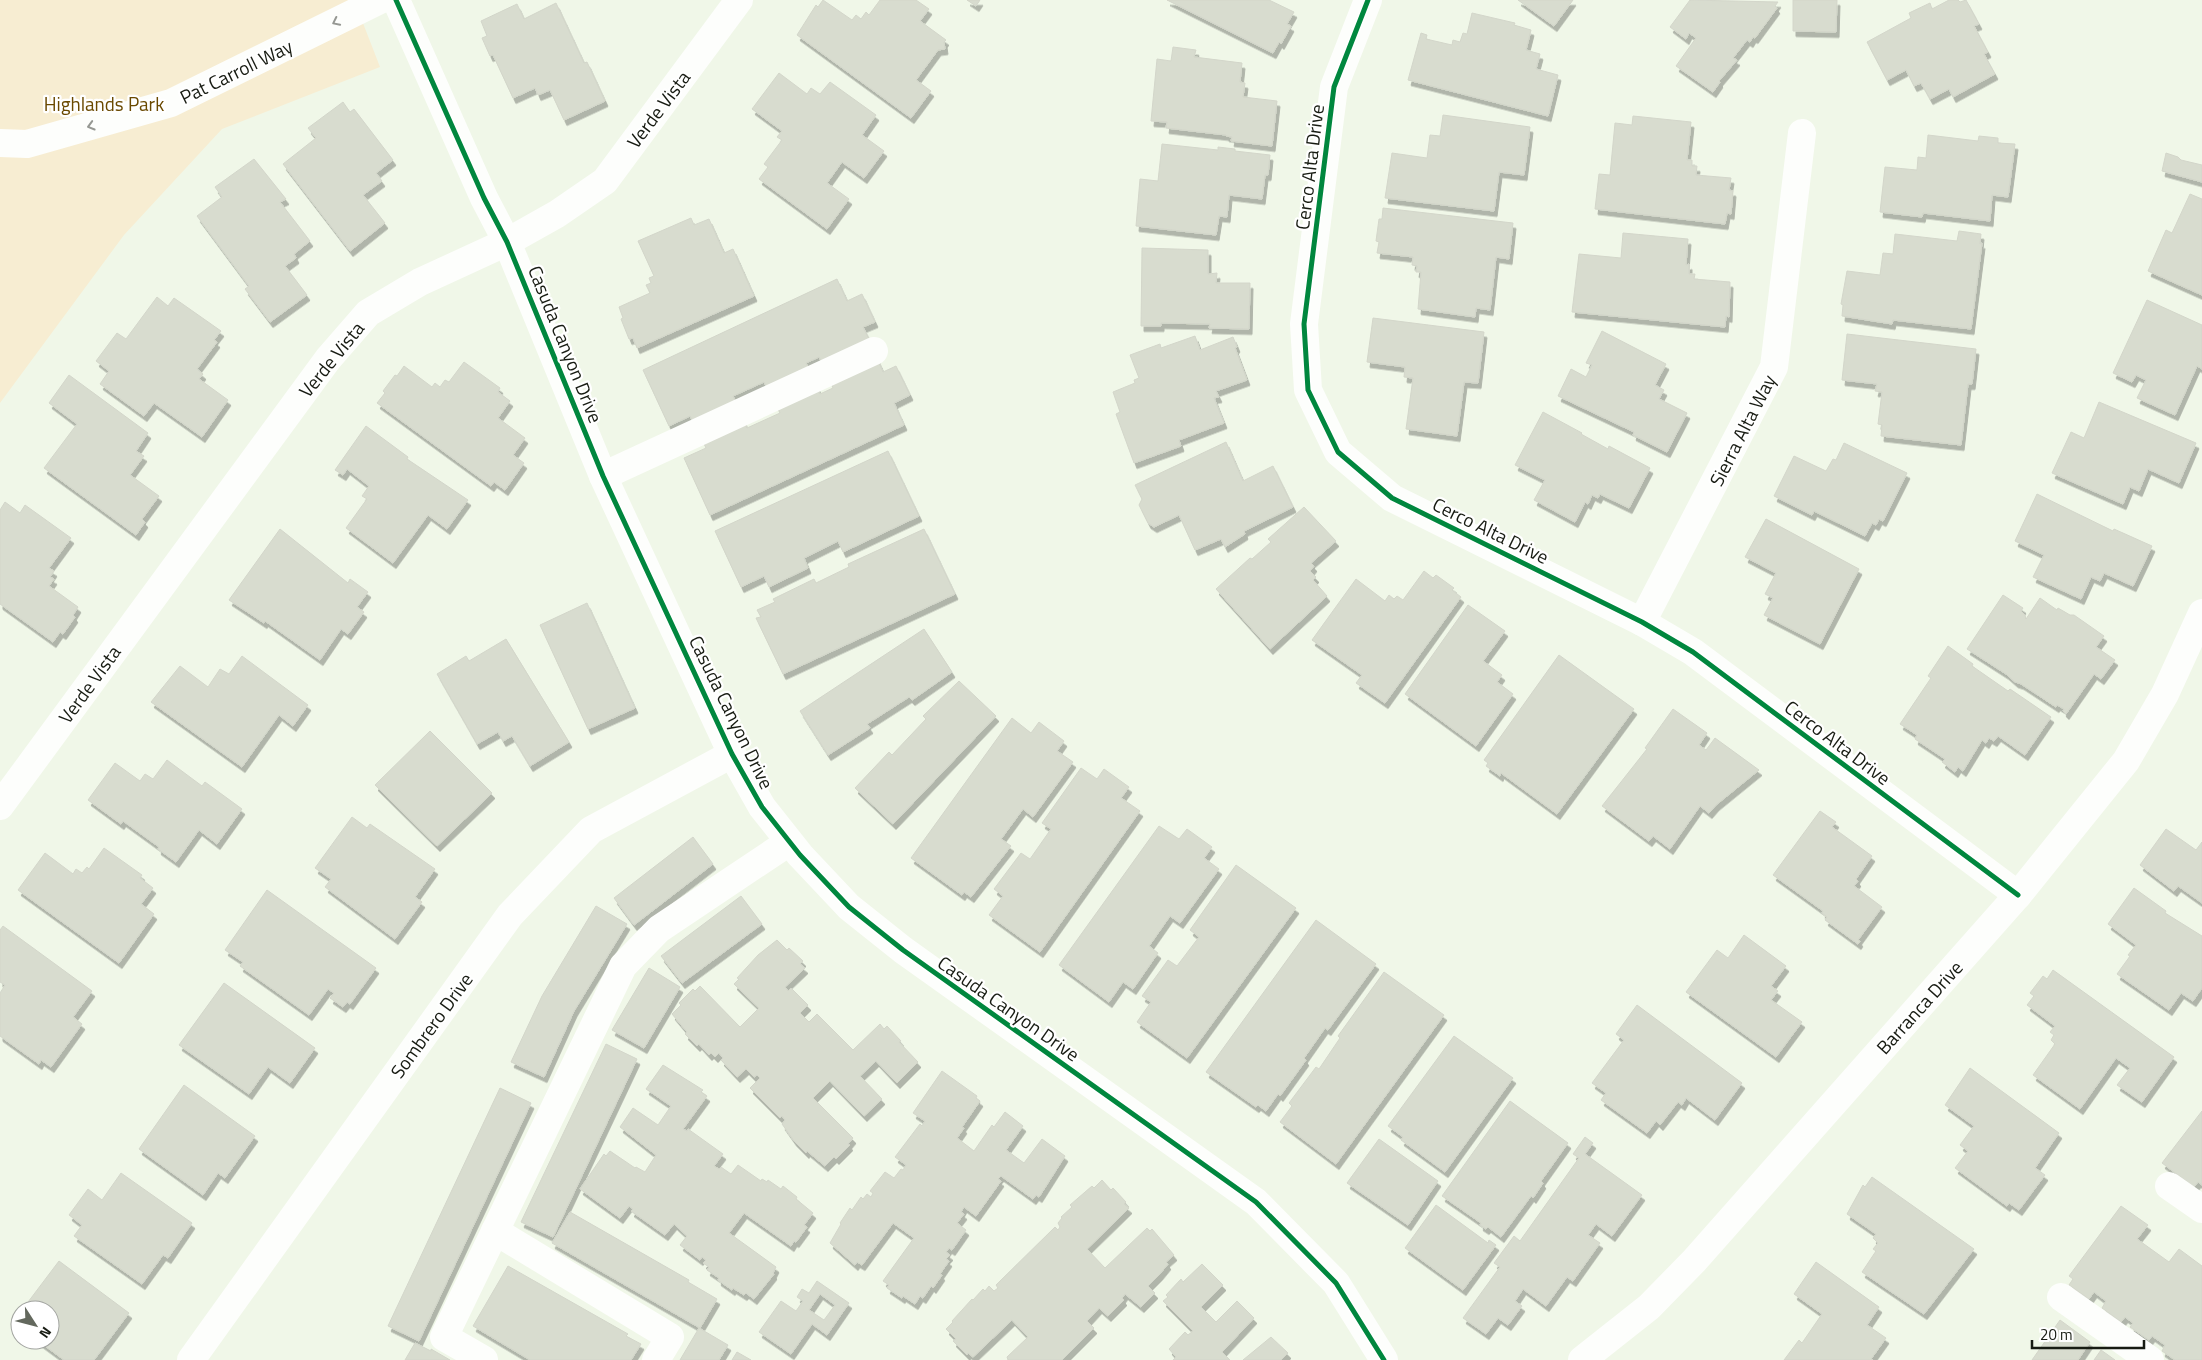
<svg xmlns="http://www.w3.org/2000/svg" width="2202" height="1360" font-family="'Titillium Web',sans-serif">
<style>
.green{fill:#f7edd2}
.building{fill:#d8dccf;stroke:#d3d6ca;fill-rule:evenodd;filter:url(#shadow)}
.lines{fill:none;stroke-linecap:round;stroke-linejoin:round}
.minor{stroke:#fdfefc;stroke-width:28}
.cycleway-casing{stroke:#fff;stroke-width:8}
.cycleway{stroke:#00873e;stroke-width:5}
.oneway{stroke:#969893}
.labels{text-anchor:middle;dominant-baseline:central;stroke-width:4.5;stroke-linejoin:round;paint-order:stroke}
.street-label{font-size:19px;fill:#171b12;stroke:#fff}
.park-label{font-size:19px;fill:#6a4900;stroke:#fff}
</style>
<defs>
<filter id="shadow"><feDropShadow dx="3" dy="5.5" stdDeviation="0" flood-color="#0004"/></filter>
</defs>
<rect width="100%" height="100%" fill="#f0f7e8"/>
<!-- green -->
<path class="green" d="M0,0H354L380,67L222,129L124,235L0,403Z"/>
<!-- building -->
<g class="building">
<path d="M823,0L852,20L856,15L861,19L866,12L869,15L880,0H916L929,9L920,21L946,40L944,42L945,49L938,50L916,80L931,91L911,118L797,35L816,5L818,7Z"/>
<path d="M967,0H980L976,6Z"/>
<path d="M1167,0H1269L1294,12L1287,24L1291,26L1281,44L1279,42L1273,53Z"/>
<path d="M1518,0H1573L1554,26Z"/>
<path d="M1690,0L1778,2L1775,6L1777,8L1755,38L1753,37L1750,42L1747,40L1733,58L1737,60L1719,81L1720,82L1713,92L1676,66L1696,38L1689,33L1686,39L1670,27Z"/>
<path d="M1793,0H1837L1836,32L1793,31Z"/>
<path d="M1949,0H1958L1960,2L1966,0L1979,24L1974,26L1988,52L1984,54L1995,74L1953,97L1949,89L1930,99L1921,83L1914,86L1906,70L1887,80L1867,42L1911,18L1909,13L1930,3L1932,9Z"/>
<path d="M556,3L584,63L587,62L605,101L564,120L550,90L538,95L535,88L513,98L493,55L490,56L482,38L487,36L481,21L517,4L524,19Z"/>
<path d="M1472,13L1515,23L1514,25L1531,30L1526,50L1540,54L1536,69L1558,75L1548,116L1408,80L1421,33L1427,35L1426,39L1452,45L1453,40L1460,42L1463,33L1467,34Z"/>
<path d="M1173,47L1196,50L1194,57L1242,63L1240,82L1245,83L1243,97L1277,101L1272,146L1231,141L1232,137L1226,136V135L1166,128L1167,122L1151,121L1157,59L1171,61Z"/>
<path d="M779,73L807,94L811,88L820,94L830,82L876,115L862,135L884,151L864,178L842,162L827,183L849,199L827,229L759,179L768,167L764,164L782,140L777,137L782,131L752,109Z"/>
<path d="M343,102L350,112L354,109L393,160L376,173L382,181L363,195L385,223L350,251L283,164L316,138L308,128Z"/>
<path d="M1443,115L1530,127L1524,175L1499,172L1494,211L1385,198L1392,153L1427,158L1430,135L1440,136Z"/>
<path d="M1633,116L1691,122L1687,160H1692V166H1697L1696,175L1731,178L1729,190L1733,191L1731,214L1727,213L1725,224L1595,209L1599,174L1610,175L1615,123L1632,125Z"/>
<path d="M1928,135L1978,141L1979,136L1998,138V143L2015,144L2008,197L1992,195L1990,221L1923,213L1922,217L1880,212L1885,167L1917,170L1918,157L1926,158Z"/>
<path d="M1162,144L1218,150V147L1235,149V151L1270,155L1268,175H1265L1262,199L1229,195L1227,217L1219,216L1216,235L1136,226L1140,179L1158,181Z"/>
<path d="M2166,153L2178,157L2181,160L2202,165V182L2162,171Z"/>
<path d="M254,159L286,199L280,202L310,241L294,254L296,258L285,266L307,295L270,322L245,289L249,286L197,216L222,197L215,187Z"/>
<path d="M2190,194L2202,199V295L2148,271L2166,230L2172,233Z"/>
<path d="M1383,208L1513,223L1509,259L1496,257L1490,310L1476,308L1475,317L1418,309L1421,272H1416L1417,266L1412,265L1413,257L1377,253L1379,242L1376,241L1379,219H1382Z"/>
<path d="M691,218L694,225L709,219L724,253L733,249L754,296L637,348L633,338L629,339L621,319L623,318L619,307L650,293L646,285L651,283L649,278L654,276L638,241Z"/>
<path d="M1959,231L1981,234L1980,244L1982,243L1971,329L1893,320L1892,324L1842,316L1843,305L1841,304L1847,271L1880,275L1883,253L1893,254L1895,234L1957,241Z"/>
<path d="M1623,233L1688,239L1686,265L1689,264V274H1695L1694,279L1730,282L1729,317L1726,316L1725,327L1572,312L1579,254L1621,258Z"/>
<path d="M1142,248L1208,250V274L1217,273L1216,283H1250L1249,329L1209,328L1210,324L1161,323V326H1141Z"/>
<path d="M837,279L847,301L862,294L875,322L863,327L872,345L824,367L819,357L806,363L811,373L769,393L764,382L733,396L738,407L695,426L690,416L669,426L643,370Z"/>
<path d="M157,297L168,306L174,298L221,331L214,340L217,342L197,369L203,374L199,379L228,400L202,437L154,403L144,416L100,384L109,371L96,361L117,333L126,339Z"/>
<path d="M2147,300L2202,325V369L2197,366L2175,415L2137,398L2146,380L2136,375L2132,382L2113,373Z"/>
<path d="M1373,318L1484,332L1478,383L1464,382L1457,436L1406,429L1413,378L1404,377L1405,367L1367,362Z"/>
<path d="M1602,331L1666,364L1655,385L1664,390L1659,399L1687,413L1667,452L1633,435L1634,432L1558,396L1571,369L1586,377L1592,365L1586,363Z"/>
<path d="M1847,334L1976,349L1972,384H1968L1961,445L1881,436L1882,425L1878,424L1882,392L1875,391L1877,384L1842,380Z"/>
<path d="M1195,336L1200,350L1233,337L1237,347L1235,348L1247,380L1216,391L1219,397L1214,398L1224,423L1179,440L1181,446L1134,463L1116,414L1120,412L1113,392L1135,383L1134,380L1139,378L1130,355L1160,344L1161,348Z"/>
<path d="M876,356L883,372L896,366L910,395L894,403L904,425L710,515L684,458L706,448L701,437L742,417L747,428L780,413L775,403L816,384L820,394L833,388L829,378Z"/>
<path d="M464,362L500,388L498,392L510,401L498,418L525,438L513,455L524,463L505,490L494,482L491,486L377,403L385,393L383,391L395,375L397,376L404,366L432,387L435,383L440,387L445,380L449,382Z"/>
<path d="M69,375L148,433L136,451L144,456L130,475L159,496L142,519L145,522L136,535L44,468L77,424L49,403Z"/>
<path d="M2099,402L2196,443L2179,483L2148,469L2139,491L2130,487L2123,504L2052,473L2071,432L2084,438Z"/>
<path d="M1543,412L1582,433L1581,434L1608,449L1609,446L1650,468L1629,508L1600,494L1598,498L1592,495L1588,504L1585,502L1575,522L1534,500L1545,480L1515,465Z"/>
<path d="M366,426L408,457L407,459L468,500L447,529L428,515L393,563L346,528L367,499L362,496L369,486L347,469L343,475L335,470Z"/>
<path d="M1226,442L1243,481L1273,466L1293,507L1244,531L1245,534L1225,547L1221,539L1195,550L1179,515L1154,527L1148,523L1139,505L1142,499L1135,485Z"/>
<path d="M1844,443L1907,473L1883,521L1879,519L1876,525L1872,523L1865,536L1814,511L1812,515L1774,496L1794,456L1826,471L1833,459L1836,460Z"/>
<path d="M888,451L919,516L843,552L838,541L804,558L808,568L769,587L764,576L741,587L715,531Z"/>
<path d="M2037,494L2113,531L2114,529L2152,546L2133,586L2104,573L2100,581L2091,577L2081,599L2033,577L2044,555L2015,541Z"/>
<path d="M5,502L20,513L25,505L71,538L49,568L54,571L50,577L54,579L49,586L78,607L73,615L75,617L63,634L60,632L53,642L0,604V510Z"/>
<path d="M1304,507L1336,541L1311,563L1314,566L1310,571L1316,577L1313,580L1327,596L1270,649L1216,589L1250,558L1252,559L1271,542L1268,539Z"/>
<path d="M1766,519L1859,569L1820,644L1764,615L1773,598L1765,594L1776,573L1745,557Z"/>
<path d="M280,529L348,583L350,579L368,592L357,607L364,612L348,634L341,629L320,660L265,621L264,623L229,600Z"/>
<path d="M924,529L955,594L783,674L756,618L761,617L757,610L775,602L773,599L814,579L816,583L849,567L848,564Z"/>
<path d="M1424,571L1433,578L1436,575L1454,588L1452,590L1461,597L1385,703L1356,683L1362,675L1312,640L1356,579L1385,601L1389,595L1394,599L1397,596L1403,600Z"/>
<path d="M2003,595L2023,608L2021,611L2025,615L2026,619L2040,598L2057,610L2058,608L2070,615H2074L2104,636L2096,647L2115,660L2101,679L2094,674L2066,714L2063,711L2064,709L2057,705L2056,707L2021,684L2015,682L2006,674L1967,649Z"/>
<path d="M587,603L635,708L588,729L540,625Z"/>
<path d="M1468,605L1505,631L1483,661L1502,675L1497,682L1513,694L1476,746L1405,694Z"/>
<path d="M924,629L952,672L912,700L909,697L867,724L870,728L828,755L800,711Z"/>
<path d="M506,639L569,742L530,766L512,736L503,741L498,732L477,744L437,674L466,656L469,661Z"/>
<path d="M1948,646L1973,664L1972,666L2008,691L2010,689L2051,717L2025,755L1998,736L1994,741L1989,738L1986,743L1982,740L1963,771L1958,767L1955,772L1942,762L1945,759L1915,739L1917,735L1900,724L1931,678L1928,676Z"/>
<path d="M1559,655L1634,709L1557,814L1501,773L1500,776L1486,766L1488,763L1484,760Z"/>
<path d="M242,656L308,705L293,726L279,715L242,767L151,702L180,666L208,687L220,669L229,674Z"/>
<path d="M959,681L996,716L893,824L855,788L889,752L892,755L926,719L923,716Z"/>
<path d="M1673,709L1707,733L1699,745L1706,750L1715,738L1759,770L1716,805L1709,813L1700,806L1670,849L1653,836L1649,841L1602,806L1647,749L1645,748Z"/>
<path d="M1012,718L1031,733L1039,722L1064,741L1057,751L1073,762L1033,817L1023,809L1001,839L1011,846L971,897L964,892L962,895L911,858Z"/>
<path d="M430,731L492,793L437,846L375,785Z"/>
<path d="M167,760L202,786L205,782L242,809L217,844L199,830L176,862L158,849L159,847L123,821L121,824L88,800L115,763L140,781L145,774L153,779Z"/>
<path d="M1081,768L1097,779L1104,769L1129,787L1121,798L1140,811L1040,952L989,915L1003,896L994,889L1021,853L1030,859L1051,829L1042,823Z"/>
<path d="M1820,811L1836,822L1832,827L1872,856L1856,879L1858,881L1854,886L1882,907L1858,940L1860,941L1858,944L1825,920L1827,917L1822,913L1823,911L1773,875Z"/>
<path d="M352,817L367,828L370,824L435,869L415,897L422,902L395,939L325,887L331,879L315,868Z"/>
<path d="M1159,826L1179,839L1187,829L1212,847L1204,858L1219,869L1180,923L1170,916L1149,946L1158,953L1133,989L1123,982L1109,1002L1059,965Z"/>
<path d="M2166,829L2196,850L2202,842V903L2178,886L2174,891L2140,865Z"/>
<path d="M693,837L713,864L634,925L614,898Z"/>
<path d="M104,848L142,875L140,878L153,888L141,904L154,914L119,963L18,890L45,853L73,874L76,869L82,873L87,867L89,869Z"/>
<path d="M1236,865L1296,908L1187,1058L1137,1022L1151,1002L1142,996L1168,960L1177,966L1199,937L1190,930Z"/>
<path d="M2134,888L2166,911L2165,913L2202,936V988L2193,1001L2181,993L2169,1010L2117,974L2130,956L2128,955L2136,945L2108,924Z"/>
<path d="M267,890L376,968L350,1004L347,1002L343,1007L330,998L334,993L328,989L309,1015L240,966L243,962L225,950Z"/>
<path d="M741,896L762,924L682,983L661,956Z"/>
<path d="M596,906L627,924L574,1011L544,1077L511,1062L542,996Z"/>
<path d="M1316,920L1376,964L1328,1030L1325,1028L1304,1058L1306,1060L1280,1096L1278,1094L1266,1111L1258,1105L1256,1107L1206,1072Z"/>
<path d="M3,926L92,991L73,1017L82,1024L51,1067L41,1060L39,1064L0,1036V993L5,985L0,982V930Z"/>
<path d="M1744,935L1786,966L1771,986L1778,991L1771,1000L1802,1022L1776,1057L1686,992L1717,950L1728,958Z"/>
<path d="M777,940L787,950L789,948L803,961L800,964L805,968L785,987L788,991L791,988L808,1005L800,1013L809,1022L817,1014L853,1050L880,1024L884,1029L887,1026L901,1041L899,1042L918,1062L897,1083L876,1061L860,1076L882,1099L864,1116L830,1081L813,1098L853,1138L848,1144L850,1145L836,1159L834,1157L825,1166L807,1151L806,1153L794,1141L782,1124L785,1120L782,1116L780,1118L750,1088L760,1078L757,1075L754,1077L746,1069L737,1077L721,1060L723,1058L719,1053L715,1057L711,1053L709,1055L699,1044L697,1046L685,1034L687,1032L672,1014L681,1005L679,1003L693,989L695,991L700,986L740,1027L759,1008L734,984L739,979L737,978L758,955Z"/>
<path d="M649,968L680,987L644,1048L612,1030Z"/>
<path d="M2053,970L2174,1057L2142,1102L2117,1085L2130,1068L2116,1058L2080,1109L2033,1075L2055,1044L2051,1040L2054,1035L2050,1032L2055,1026L2027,1005L2034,996L2030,993L2043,976L2047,979Z"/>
<path d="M1384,972L1444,1015L1336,1164L1280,1122L1292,1106L1289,1103L1316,1067L1319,1069L1340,1038L1338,1036Z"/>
<path d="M224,983L315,1048L290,1083L268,1067L249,1094L179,1045Z"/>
<path d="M1637,1005L1742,1083L1715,1120L1686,1098L1682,1105L1678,1102L1660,1125L1656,1121L1647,1133L1601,1100L1606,1093L1592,1083L1624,1040L1616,1034Z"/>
<path d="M1454,1036L1513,1078L1445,1172L1401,1140L1403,1137L1388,1126Z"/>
<path d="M606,1044L637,1059L553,1237L521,1222Z"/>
<path d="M663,1065L703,1090L701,1092L707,1096L683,1129L687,1131L688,1129L723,1154L714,1166L719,1169L721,1167L731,1174L738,1165L761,1181L762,1179L767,1182L768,1180L781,1189L783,1186L797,1197L796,1199L813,1213L804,1225L807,1227L796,1242L794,1241L791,1246L744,1213L729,1233L776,1267L773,1273L774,1274L754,1299L746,1293L744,1295L733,1288L732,1290L718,1280L719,1278L707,1270L709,1267L703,1263L706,1260L702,1257L700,1260L680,1245L687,1236L674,1224L665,1235L631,1211L633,1209L629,1206L620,1218L580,1189L604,1154L606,1156L610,1151L635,1168L636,1167L645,1172L656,1155L620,1127L633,1108L658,1125L671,1106L646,1089Z"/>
<path d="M1970,1068L2059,1133L2035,1168L2045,1175L2019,1210L2009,1203L2007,1206L1955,1168L1968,1151L1960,1145L1974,1126L1945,1105Z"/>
<path d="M942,1071L977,1096L976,1098L980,1101L962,1127L964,1128L957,1138L974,1151L992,1125L994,1127L1005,1112L1023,1126L1006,1150L1024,1163L1042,1139L1065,1156L1039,1197L1036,1195L1033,1199L1001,1176L998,1179L1001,1181L976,1216L964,1207L961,1212L964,1214L957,1223L966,1230L952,1250L949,1248L946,1252L950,1255L946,1259L949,1261L940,1274L942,1275L933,1288L931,1286L923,1298L920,1296L915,1304L903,1296L902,1298L887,1288L889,1285L883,1281L914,1238L893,1223L862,1265L857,1262L855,1265L830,1243L841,1224L840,1223L850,1208L852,1210L861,1197L863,1199L867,1194L871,1197L873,1193L870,1191L885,1172L894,1178L901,1169L903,1170L906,1165L895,1157L920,1124L922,1126L925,1121L913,1113Z"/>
<path d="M184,1085L255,1136L225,1178L218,1173L203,1195L139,1149Z"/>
<path d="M500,1088L531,1103L419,1341L388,1326Z"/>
<path d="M1510,1101L1568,1143L1541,1181L1543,1183L1533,1198L1531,1196L1501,1237L1488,1227L1486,1229L1480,1225L1481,1223L1442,1196Z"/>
<path d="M2202,1111V1185L2198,1182L2194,1187L2162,1163Z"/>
<path d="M1585,1137L1593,1143L1585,1154L1642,1195L1612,1236L1596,1224L1588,1235L1600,1243L1573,1281L1567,1277L1546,1306L1523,1289L1515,1301L1522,1306L1508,1325L1498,1318L1486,1334L1463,1318L1500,1267L1494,1263L1514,1236L1520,1241L1579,1158L1573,1154Z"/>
<path d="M1379,1139L1438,1181L1408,1225L1347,1183Z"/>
<path d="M121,1173L192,1223L168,1258L163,1255L142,1284L74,1236L82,1225L69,1215L88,1189L102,1200Z"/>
<path d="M1872,1177L1974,1249L1924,1314L1862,1272L1876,1251L1873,1249L1878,1243L1873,1238L1876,1234L1847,1214L1863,1185L1865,1187Z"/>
<path d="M1102,1180L1111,1190L1113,1188L1126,1202L1124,1204L1129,1208L1087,1249L1105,1268L1147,1228L1150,1231L1152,1229L1174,1255L1166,1262L1168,1264L1159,1275L1148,1286L1155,1293L1141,1307L1125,1294L1122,1298L1124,1300L1108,1316L1099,1308L1087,1321L1094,1328L1062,1360H1008L1007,1357L1028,1337L1012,1320L973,1357L968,1353L967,1355L953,1341L956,1339L946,1329L953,1322L952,1321L972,1299L973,1300L983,1289L985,1291L989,1286L994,1291L998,1288L996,1285L1055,1227L1058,1230L1060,1227L1058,1223L1062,1218L1061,1217L1072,1207L1070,1205L1092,1186L1094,1188Z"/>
<path d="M1436,1205L1488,1243L1489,1240L1496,1245L1463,1290L1405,1248Z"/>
<path d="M2121,1206L2148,1225L2137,1239L2169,1262L2179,1249L2202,1266V1360H2175L2162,1351L2165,1345L2152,1336L2149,1340L2130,1327L2133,1323L2125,1317L2121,1322L2102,1308L2106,1301L2094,1292L2089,1299L2069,1285L2073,1279L2069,1276Z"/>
<path d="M570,1212L689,1280L688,1282L717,1299L700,1328L552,1243Z"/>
<path d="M59,1261L129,1313L94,1360H64L37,1340H50V1310H22Z"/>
<path d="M1816,1262L1879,1307L1867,1325L1886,1338L1871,1359L1873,1360H1784L1799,1340L1802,1343L1822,1314L1794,1294Z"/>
<path d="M1202,1264L1223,1285L1201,1307L1216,1322L1237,1301L1254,1318L1222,1352L1230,1360H1173L1176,1357L1169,1349L1185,1332L1188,1335L1193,1331L1163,1301L1168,1297L1166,1295L1181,1279L1183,1282Z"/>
<path d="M508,1266L628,1334L626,1336L641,1344L631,1360H530L473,1326Z"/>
<path d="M817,1281L849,1303L827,1335L812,1324L791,1354L759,1332L781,1301L796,1311L803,1301L797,1297L802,1289L809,1293ZM820,1294L835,1305L824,1320L809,1310Z"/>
<path d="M20,1313V1327L13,1322Z"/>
<path d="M2060,1320L2090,1342L2078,1360H2032Z"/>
<path d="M699,1328L728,1345L719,1360H680Z"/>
<path d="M1271,1337L1288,1353L1281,1360H1243Z"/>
<path d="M415,1343L431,1351V1349L450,1360H405Z"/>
<path d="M2101,1350L2115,1360H2094Z"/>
<path d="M737,1352L751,1360H732Z"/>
</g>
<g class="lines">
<!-- minor -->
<g class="minor">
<path d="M396,0L484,198L507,242L603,476L732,754L762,807L800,855L849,907L903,950L1256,1202L1336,1283L1384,1360"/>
<path d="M1368,0L1334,87L1304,324L1308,390L1338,452L1392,498L1642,622L1693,652L2018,895"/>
<path d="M0,143L27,144L171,103L380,0"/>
<path d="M603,476L874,351"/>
<path d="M1642,622L1774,367L1802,133"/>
<path d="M0,806L328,359L368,313L420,282L507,242L557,214L605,181L739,0"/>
<path d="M2169,1186L2202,1209"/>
<path d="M495,1231L670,1337L656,1360"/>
<path d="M2061,1297L2150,1360"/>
<path d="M191,1360L510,915L591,830L732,754"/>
<path d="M484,1360L444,1337L623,966L659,929L789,842"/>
<path d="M1582,1360L1649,1307L1694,1261L2018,895L2126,761L2165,694L2202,613"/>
</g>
<defs>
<g id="cycleway">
<path d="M396,0L484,198L507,242L603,476L732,754L762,807L800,855L849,907L903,950L1256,1202L1336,1283L1384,1360"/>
<path d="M1368,0L1334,87L1304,324L1308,390L1338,452L1392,498L1642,622L1693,652L2018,895"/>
</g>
</defs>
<!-- cycleway casing -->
<use href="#cycleway" class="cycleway-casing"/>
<!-- cycleway -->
<use href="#cycleway" class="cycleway"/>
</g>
<!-- one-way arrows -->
<defs><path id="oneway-chevron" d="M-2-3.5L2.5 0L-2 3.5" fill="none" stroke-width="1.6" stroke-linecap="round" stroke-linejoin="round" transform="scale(1.25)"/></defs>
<g class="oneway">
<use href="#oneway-chevron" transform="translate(336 22) rotate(154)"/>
<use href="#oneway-chevron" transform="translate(91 126) rotate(164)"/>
</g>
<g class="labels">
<!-- street labels -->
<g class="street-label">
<text transform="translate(236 71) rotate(-26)">Pat Carroll Way</text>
<text transform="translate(658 109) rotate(-53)">Verde Vista</text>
<text transform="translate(1309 167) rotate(-83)">Cerco Alta Drive</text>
<text transform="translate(566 344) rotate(68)">Casuda Canyon Drive</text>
<text transform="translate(331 359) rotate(-51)">Verde Vista</text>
<text transform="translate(1742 430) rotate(-63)">Sierra Alta Way</text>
<text transform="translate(1491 530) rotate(26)">Cerco Alta Drive</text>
<text transform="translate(89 684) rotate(-54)">Verde Vista</text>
<text transform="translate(732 712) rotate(64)">Casuda Canyon Drive</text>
<text transform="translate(1838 742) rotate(37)">Cerco Alta Drive</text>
<text transform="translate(1919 1007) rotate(-48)">Barranca Drive</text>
<text transform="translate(1009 1008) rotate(35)">Casuda Canyon Drive</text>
<text transform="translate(431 1025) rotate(-54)">Sombrero Drive</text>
</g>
<!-- park labels -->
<g class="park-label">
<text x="104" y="103">Highlands Park</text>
</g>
</g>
<!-- north arrow -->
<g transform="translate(35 1325) rotate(126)"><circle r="24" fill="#ffffff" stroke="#a2a4a0"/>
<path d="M0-4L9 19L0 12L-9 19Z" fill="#63685d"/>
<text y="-8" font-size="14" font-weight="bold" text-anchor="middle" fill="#171b12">N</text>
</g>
<!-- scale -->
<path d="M2032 1340v8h112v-8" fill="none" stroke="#171b12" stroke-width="2.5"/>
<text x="2040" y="1340" font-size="15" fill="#171b12" stroke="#ffffff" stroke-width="4" paint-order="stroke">20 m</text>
</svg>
